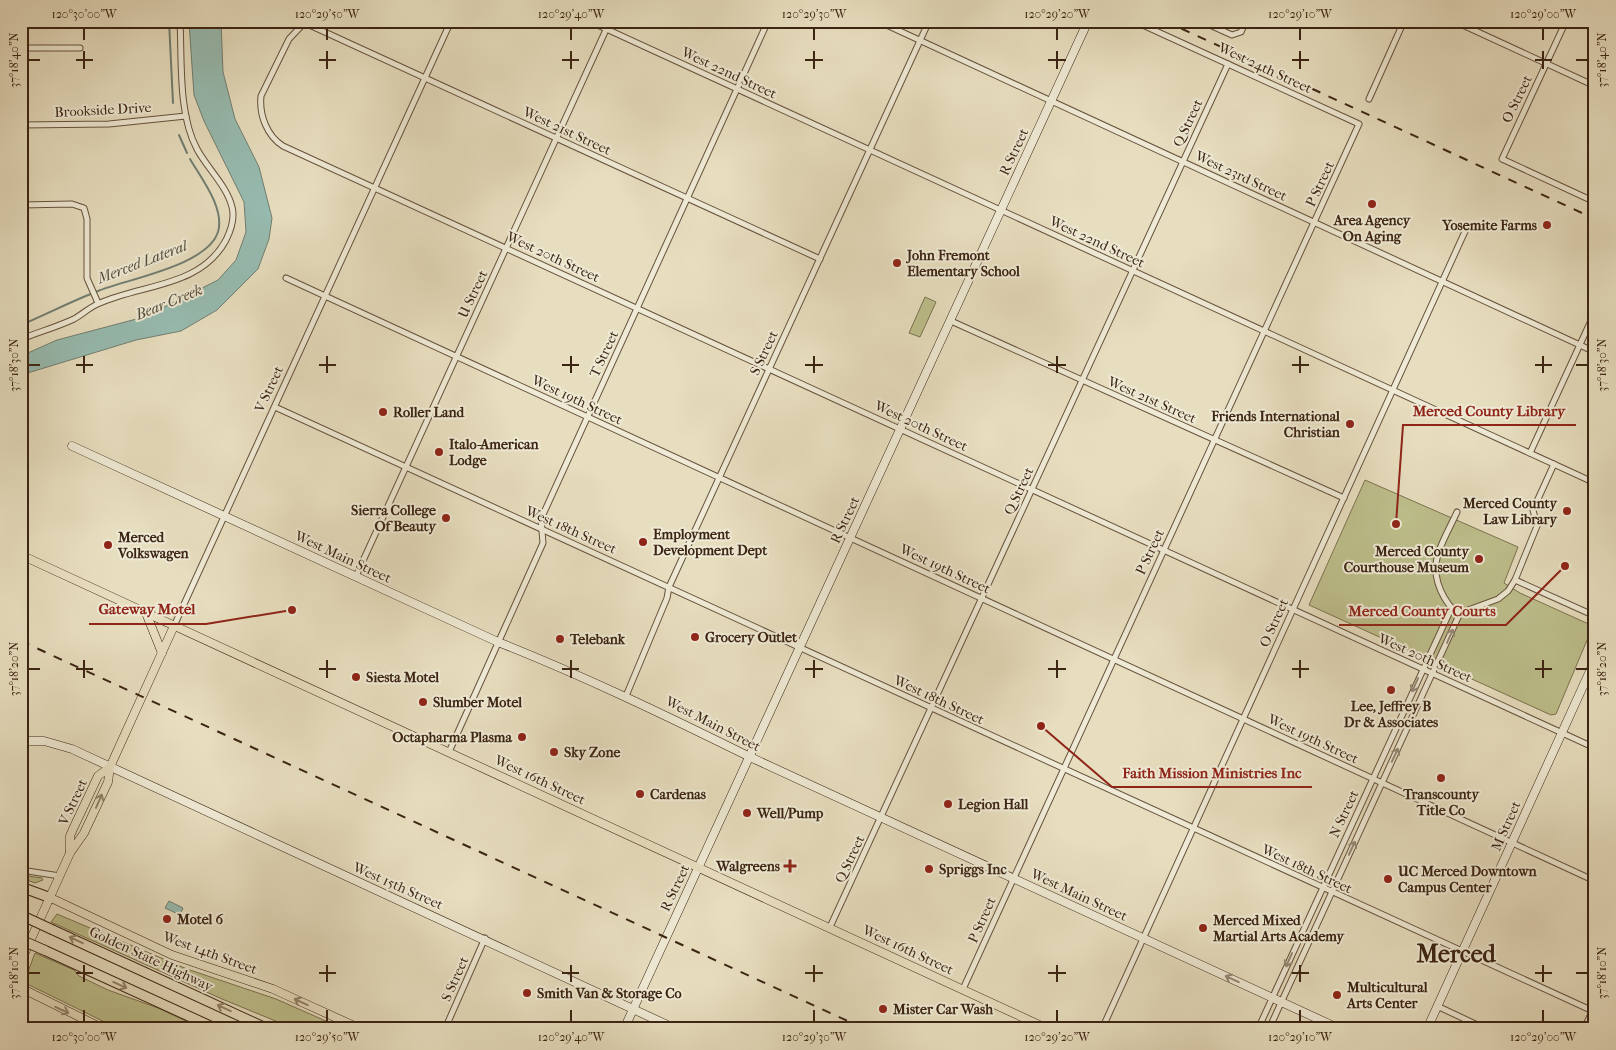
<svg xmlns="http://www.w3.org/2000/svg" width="1616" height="1050" font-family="'IM FELL French Canon',serif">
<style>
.green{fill:#bdbf8c;stroke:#7c7250}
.water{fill:#97bcb1;stroke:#727f72}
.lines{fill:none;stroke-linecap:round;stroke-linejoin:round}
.stream{stroke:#727f72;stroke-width:2}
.street-casing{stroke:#66523e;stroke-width:7}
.secondary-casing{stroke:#3b2413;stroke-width:9}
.primary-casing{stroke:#3b2413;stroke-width:9}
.highway-casing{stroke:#3b2413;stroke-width:11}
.street{stroke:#efead5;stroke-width:5}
.secondary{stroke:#efead5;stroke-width:8}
.primary{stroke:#e7debf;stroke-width:8}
.highway{stroke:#e7debf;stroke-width:9}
.rail{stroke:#3b2413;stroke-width:2;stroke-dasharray:9 9;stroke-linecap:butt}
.highway-bridge-casing{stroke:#3b2413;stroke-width:11;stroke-linecap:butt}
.highway-bridge{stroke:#e7debf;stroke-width:9}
.oneway{stroke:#958774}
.oneway2{stroke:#918169}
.ticks{fill:none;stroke:#3b2413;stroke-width:2}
.poi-dot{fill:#8f2418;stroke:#efead5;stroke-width:2}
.labels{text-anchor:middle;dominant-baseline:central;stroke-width:4;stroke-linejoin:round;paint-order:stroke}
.street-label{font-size:14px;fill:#3b2413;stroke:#efead5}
.poi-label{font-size:14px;font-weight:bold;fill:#3b2413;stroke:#efead5;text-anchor:start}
.water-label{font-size:15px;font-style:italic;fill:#524a3a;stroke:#efead5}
.town-label{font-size:24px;font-weight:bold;fill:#3b2413;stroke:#efead5}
.leader{fill:none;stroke:#8f2418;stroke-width:2}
.callout-dot{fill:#8f2418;stroke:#efead5;stroke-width:2}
.callout-label{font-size:15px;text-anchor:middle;font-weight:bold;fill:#8f2418;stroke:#efead5;stroke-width:4;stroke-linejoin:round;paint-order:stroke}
.neatline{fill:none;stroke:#3b2413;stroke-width:2}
.ticks-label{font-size:12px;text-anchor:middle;fill:#3b2413}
</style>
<rect width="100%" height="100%" fill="#e7debf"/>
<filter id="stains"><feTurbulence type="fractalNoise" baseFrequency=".004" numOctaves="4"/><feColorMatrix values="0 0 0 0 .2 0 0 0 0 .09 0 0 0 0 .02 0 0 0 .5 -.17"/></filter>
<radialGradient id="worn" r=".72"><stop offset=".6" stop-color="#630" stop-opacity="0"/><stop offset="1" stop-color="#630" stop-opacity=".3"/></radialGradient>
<!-- green -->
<g class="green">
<path d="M925,297L936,302L920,337L909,333Z"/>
<path d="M1365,480L1518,547L1504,583L1520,593L1593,626L1556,714L1551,715L1309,605Z"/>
<path d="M21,875L42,878L43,880L35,883L21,878Z"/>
<path d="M57,914L187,969L276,999L344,1029H295L222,999L51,922Z"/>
<path d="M35,953L74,970L79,976L108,990L158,1008L203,1029H119L27,984L26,977Z"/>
</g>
<!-- water -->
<g class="water">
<path d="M221,21L223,72L235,119L259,167L272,218L269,239L258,269L217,310L181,331L136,340L21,375V356L57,340L144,317L218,280L236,260L246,232L244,202L204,121L194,95L189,22Z"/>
<path d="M169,901L183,908L180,915L165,908Z"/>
</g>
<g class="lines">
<!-- stream -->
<g class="stream">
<path d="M169,21L173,103"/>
<path d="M179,135L187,153"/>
<path d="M21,325C47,314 72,301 98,291C127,279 207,266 218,232C225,208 201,178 190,159"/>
</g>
<defs>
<g id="street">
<path d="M306,21L289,39L261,96C259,115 267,136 283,146L1595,748"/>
<path d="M589,21L1595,483"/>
<path d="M878,21L1595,352"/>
<path d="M1201,21L1232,35L1241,32L1246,21"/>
<path d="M1454,21L1595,86"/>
<path d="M1566,21L1502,159L1595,202"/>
<path d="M305,23L820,259"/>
<path d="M21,48H80"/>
<path d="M1369,99L1404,21"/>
<path d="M21,125L109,124L186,116"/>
<path d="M21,205L72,204L84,208L87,219V278L98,303"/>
<path d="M286,278L1595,881"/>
<path d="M951,321L1344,498"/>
<path d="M21,339C39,332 57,327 74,319C83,314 91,306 100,303C143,284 201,287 226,240C231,230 235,218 232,207C227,186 207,168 197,149C178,114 182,60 180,21"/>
<path d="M275,407L1595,1012"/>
<path d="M1530,453L1595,312"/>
<path d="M1457,512C1443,543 1425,564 1444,597C1449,605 1451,609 1460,613L1498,599L1508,591L1515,580L1537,526L1533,510L1554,464"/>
<path d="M356,576L610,21"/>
<path d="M1515,580L1595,616"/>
<path d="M174,626L451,21"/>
<path d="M626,696L667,598L669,587L929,21"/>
<path d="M449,752L543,543L541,519L768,21"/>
<path d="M21,870L60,876"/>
<path d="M830,927L1228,64"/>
<path d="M963,989L1359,124L1134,21"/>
<path d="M1437,1006L1486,1029"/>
<path d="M445,1029L485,938"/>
<path d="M1102,1029L1467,227"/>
<path d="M1258,1029L1451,609"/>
<path d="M1269,1029L1460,613"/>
<path d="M1584,1029L1595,1005"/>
</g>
<g id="secondary">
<path d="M72,446L498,642C584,676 667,716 750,757L1340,1029"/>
<path d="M21,741H44L72,749C273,843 475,934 676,1029"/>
<path d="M624,1029L1088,21"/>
<path d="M1427,1029L1595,660"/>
</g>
<g id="primary">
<path d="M21,555L1048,1029"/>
<path d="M146,613L162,653"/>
<path d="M70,853V836L73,829L98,776L110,767"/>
<path d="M51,898L172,955L273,989L361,1029"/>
<path d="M21,961L70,853L84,833L108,782L110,767L174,626"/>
<path d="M21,988L104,1029"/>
</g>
<g id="highway">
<path d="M21,887L51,898"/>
<path d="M53,930L268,1029"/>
<path d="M44,950L217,1029"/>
</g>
</defs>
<!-- street casing -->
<use href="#street" class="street-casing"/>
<!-- secondary casing -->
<use href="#secondary" class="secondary-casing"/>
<!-- primary casing -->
<use href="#primary" class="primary-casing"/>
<!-- highway casing -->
<use href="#highway" class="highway-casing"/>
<!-- street -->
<use href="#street" class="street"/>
<!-- secondary -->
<use href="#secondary" class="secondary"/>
<!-- primary -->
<use href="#primary" class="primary"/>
<!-- highway -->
<use href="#highway" class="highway"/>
<!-- rail -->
<g class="rail">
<path d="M1165,21L1595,219"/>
<path d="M21,641L865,1029"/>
</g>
<defs>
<g id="highway-bridge">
<path d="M25,917L53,930"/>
<path d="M21,940L44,950"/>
</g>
</defs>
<!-- highway-bridge casing -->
<use href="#highway-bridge" class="highway-bridge-casing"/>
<!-- highway-bridge -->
<use href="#highway-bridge" class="highway-bridge"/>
</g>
<!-- one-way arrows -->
<defs><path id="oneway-shaft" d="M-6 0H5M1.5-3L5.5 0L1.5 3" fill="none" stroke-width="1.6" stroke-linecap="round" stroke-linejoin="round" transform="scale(1.25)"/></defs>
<g class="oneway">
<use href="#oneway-shaft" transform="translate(1450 636) rotate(-66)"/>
<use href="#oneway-shaft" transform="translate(1415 685) rotate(114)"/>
<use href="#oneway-shaft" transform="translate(1395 755) rotate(-65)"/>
<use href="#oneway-shaft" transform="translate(1352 848) rotate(-65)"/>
<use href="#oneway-shaft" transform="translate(1289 960) rotate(114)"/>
<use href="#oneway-shaft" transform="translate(1232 979) rotate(-155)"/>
</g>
<g class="oneway2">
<use href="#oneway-shaft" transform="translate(99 801) rotate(-66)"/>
<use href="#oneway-shaft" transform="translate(76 940) rotate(-155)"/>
<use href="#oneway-shaft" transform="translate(120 985) rotate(24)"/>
<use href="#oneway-shaft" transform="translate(301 1002) rotate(-155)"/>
<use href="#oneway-shaft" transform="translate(224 1008) rotate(-155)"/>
<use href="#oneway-shaft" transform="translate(62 1010) rotate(25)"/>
</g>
<!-- ticks -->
<path class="ticks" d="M84,28V40M327,28V40M571,28V40M814,28V40M1057,28V40M1300,28V40M1543,28V40M84,51V69M327,51V69M571,51V69M814,51V69M1057,51V69M1300,51V69M1543,51V69M28,60H40M76,60H93M319,60H336M562,60H579M805,60H823M1048,60H1066M1292,60H1309M1535,60H1552M1576,60H1588M84,356V373M327,356V373M571,356V373M814,356V373M1057,356V373M1300,356V373M1543,356V373M28,365H40M76,365H93M319,365H336M562,365H579M805,365H823M1048,365H1066M1292,365H1309M1535,365H1552M1576,365H1588M84,660V678M327,660V678M571,660V678M814,660V678M1057,660V678M1300,660V678M1543,660V678M28,669H40M76,669H93M319,669H336M562,669H579M805,669H823M1048,669H1066M1292,669H1309M1535,669H1552M1576,669H1588M84,965V982M327,965V982M571,965V982M814,965V982M1057,965V982M1300,965V982M1543,965V982M28,973H40M76,973H93M319,973H336M562,973H579M805,973H823M1048,973H1066M1292,973H1309M1535,973H1552M1576,973H1588M84,1010V1022M327,1010V1022M571,1010V1022M814,1010V1022M1057,1010V1022M1300,1010V1022M1543,1010V1022"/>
<!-- markers -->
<g class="poi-dot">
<circle cx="1372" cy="204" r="5"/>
<circle cx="1547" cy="225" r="5"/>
<circle cx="897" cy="263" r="5"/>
<circle cx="383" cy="412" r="5"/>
<circle cx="1350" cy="424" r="5"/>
<circle cx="439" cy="452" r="5"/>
<circle cx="1567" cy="511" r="5"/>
<circle cx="446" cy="518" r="5"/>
<circle cx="643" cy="542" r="5"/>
<circle cx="108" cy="545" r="5"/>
<circle cx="1479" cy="559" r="5"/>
<circle cx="695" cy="637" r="5"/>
<circle cx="560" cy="639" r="5"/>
<circle cx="356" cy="677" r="5"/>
<circle cx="1391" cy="690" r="5"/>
<circle cx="423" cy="702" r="5"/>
<circle cx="522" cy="737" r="5"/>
<circle cx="554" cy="752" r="5"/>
<circle cx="1441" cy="778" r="5"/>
<circle cx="640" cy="794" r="5"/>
<circle cx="948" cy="804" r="5"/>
<circle cx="747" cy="813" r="5"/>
<path d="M787.5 858.5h5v5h5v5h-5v5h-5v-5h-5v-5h5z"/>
<circle cx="929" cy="869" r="5"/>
<circle cx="1388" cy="879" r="5"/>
<circle cx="167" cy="919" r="5"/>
<circle cx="1203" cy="928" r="5"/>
<circle cx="527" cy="993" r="5"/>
<circle cx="1337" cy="995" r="5"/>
<circle cx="883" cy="1009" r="5"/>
</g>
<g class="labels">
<!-- street labels -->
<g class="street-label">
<text transform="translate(1265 68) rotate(25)">West 24th Street</text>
<text transform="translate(729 73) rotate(25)">West 22nd Street</text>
<text transform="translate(1517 99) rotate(-64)">O Street</text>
<text transform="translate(103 110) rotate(-3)">Brookside Drive</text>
<text transform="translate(1188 123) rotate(-65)">Q Street</text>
<text transform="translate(567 131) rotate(25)">West 21st Street</text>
<text transform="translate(1014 152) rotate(-65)">R Street</text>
<text transform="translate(1241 176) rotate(25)">West 23rd Street</text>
<text transform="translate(1320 184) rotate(-65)">P Street</text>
<text transform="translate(1097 242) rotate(25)">West 22nd Street</text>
<text transform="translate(553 257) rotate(25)">West 20th Street</text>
<text transform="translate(473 294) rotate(-65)">U Street</text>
<text transform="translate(764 353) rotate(-65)">S Street</text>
<text transform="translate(604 354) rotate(-65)">T Street</text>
<text transform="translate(269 389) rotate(-65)">V Street</text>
<text transform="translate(577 400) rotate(25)">West 19th Street</text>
<text transform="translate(1152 400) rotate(24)">West 21st Street</text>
<text transform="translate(921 426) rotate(25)">West 20th Street</text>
<text transform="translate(1019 491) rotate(-65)">Q Street</text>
<text transform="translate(845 520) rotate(-65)">R Street</text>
<text transform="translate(571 530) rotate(24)">West 18th Street</text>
<text transform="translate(1150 552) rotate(-65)">P Street</text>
<text transform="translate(343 557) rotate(25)">West Main Street</text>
<text transform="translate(945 569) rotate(25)">West 19th Street</text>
<text transform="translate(1274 623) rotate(-66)">O Street</text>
<text transform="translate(1425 658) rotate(24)">West 20th Street</text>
<text transform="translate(939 700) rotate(25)">West 18th Street</text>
<text transform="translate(713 724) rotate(27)">West Main Street</text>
<text transform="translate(1313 739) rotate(25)">West 19th Street</text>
<text transform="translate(540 780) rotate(25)">West 16th Street</text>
<text transform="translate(73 802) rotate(-65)">V Street</text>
<text transform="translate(1344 814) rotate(-65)">N Street</text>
<text transform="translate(1506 826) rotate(-66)">M Street</text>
<text transform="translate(850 859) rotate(-65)">Q Street</text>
<text transform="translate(1307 869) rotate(25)">West 18th Street</text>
<text transform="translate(398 886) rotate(24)">West 15th Street</text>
<text transform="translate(675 888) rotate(-65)">R Street</text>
<text transform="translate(1079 895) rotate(25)">West Main Street</text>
<text transform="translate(982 920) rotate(-66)">P Street</text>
<text transform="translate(908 950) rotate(25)">West 16th Street</text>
<text transform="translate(210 953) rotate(20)">West 14th Street</text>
<text transform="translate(151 959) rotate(25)">Golden State Highway</text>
<text transform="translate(455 979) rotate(-66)">S Street</text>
</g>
<!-- poi labels -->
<g class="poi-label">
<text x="1372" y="220" text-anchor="middle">Area Agency<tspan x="1372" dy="16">On Aging</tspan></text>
<text x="1537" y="225" text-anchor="end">Yosemite Farms</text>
<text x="907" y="255">John Fremont<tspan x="907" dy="16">Elementary School</tspan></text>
<text x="393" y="412">Roller Land</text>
<text x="1340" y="416" text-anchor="end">Friends International<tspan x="1340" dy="16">Christian</tspan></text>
<text x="449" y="444">Italo-American<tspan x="449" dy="16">Lodge</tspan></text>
<text x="1557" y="503" text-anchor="end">Merced County<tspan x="1557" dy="16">Law Library</tspan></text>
<text x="436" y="510" text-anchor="end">Sierra College<tspan x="436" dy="16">Of Beauty</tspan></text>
<text x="653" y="534">Employment<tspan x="653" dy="16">Development Dept</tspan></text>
<text x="118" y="537">Merced<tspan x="118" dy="16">Volkswagen</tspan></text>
<text x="1469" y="551" text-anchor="end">Merced County<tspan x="1469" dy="16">Courthouse Museum</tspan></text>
<text x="705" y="637">Grocery Outlet</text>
<text x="570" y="639">Telebank</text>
<text x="366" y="677">Siesta Motel</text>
<text x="433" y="702">Slumber Motel</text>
<text x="1391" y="706" text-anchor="middle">Lee, Jeffrey B<tspan x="1391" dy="16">Dr &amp; Associates</tspan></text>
<text x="512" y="737" text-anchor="end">Octapharma Plasma</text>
<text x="564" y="752">Sky Zone</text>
<text x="650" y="794">Cardenas</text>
<text x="1441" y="794" text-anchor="middle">Transcounty<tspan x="1441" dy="16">Title Co</tspan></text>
<text x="958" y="804">Legion Hall</text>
<text x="757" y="813">Well/Pump</text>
<text x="780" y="866" text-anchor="end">Walgreens</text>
<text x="939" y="869">Spriggs Inc</text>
<text x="1398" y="871">UC Merced Downtown<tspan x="1398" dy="16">Campus Center</tspan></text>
<text x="177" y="919">Motel 6</text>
<text x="1213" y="920">Merced Mixed<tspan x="1213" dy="16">Martial Arts Academy</tspan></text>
<text x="1347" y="987">Multicultural<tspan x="1347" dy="16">Arts Center</tspan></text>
<text x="537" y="993">Smith Van &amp; Storage Co</text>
<text x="893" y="1009">Mister Car Wash</text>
</g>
<!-- water labels -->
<g class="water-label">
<text transform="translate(142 262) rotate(-21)">Merced Lateral</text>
<text transform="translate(169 302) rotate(-22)">Bear Creek</text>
</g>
<!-- town labels -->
<g class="town-label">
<text x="1456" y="954">Merced</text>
</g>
</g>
<!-- callouts -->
<path class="leader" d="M1396 524L1403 425H1576M292 610L206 624H89M1565 566L1506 625H1339M1041 726L1112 787H1312"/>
<g class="callout-dot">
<circle cx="1396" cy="524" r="5"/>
<circle cx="292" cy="610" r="5"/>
<circle cx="1565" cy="566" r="5"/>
<circle cx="1041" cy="726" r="5"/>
</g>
<g class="callout-label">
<text x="1489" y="416">Merced County Library</text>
<text x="147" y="614">Gateway Motel</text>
<text x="1422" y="616">Merced County Courts</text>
<text x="1212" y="778">Faith Mission Ministries Inc</text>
</g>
<!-- margin -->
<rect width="1616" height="1050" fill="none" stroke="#e7debf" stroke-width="55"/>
<rect x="28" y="28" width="1560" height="994" class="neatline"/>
<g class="ticks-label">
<text x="84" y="18">120°30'00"W</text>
<text x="327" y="18">120°29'50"W</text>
<text x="571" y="18">120°29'40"W</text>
<text x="814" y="18">120°29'30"W</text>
<text x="1057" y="18">120°29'20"W</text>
<text x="1300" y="18">120°29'10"W</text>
<text x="1543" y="18">120°29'00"W</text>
<text transform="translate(14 60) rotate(-90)" y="4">37°18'40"N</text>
<text transform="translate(1602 60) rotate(-90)" y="4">37°18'40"N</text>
<text transform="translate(14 365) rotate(-90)" y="4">37°18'30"N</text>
<text transform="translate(1602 365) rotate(-90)" y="4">37°18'30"N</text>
<text transform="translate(14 669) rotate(-90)" y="4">37°18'20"N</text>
<text transform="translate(1602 669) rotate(-90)" y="4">37°18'20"N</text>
<text transform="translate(14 973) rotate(-90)" y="4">37°18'10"N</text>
<text transform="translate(1602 973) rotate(-90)" y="4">37°18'10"N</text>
<text x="84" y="1041">120°30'00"W</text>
<text x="327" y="1041">120°29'50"W</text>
<text x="571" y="1041">120°29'40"W</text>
<text x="814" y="1041">120°29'30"W</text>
<text x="1057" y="1041">120°29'20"W</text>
<text x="1300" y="1041">120°29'10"W</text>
<text x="1543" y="1041">120°29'00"W</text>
</g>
<rect width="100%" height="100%" filter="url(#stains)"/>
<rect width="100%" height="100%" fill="url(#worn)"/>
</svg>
